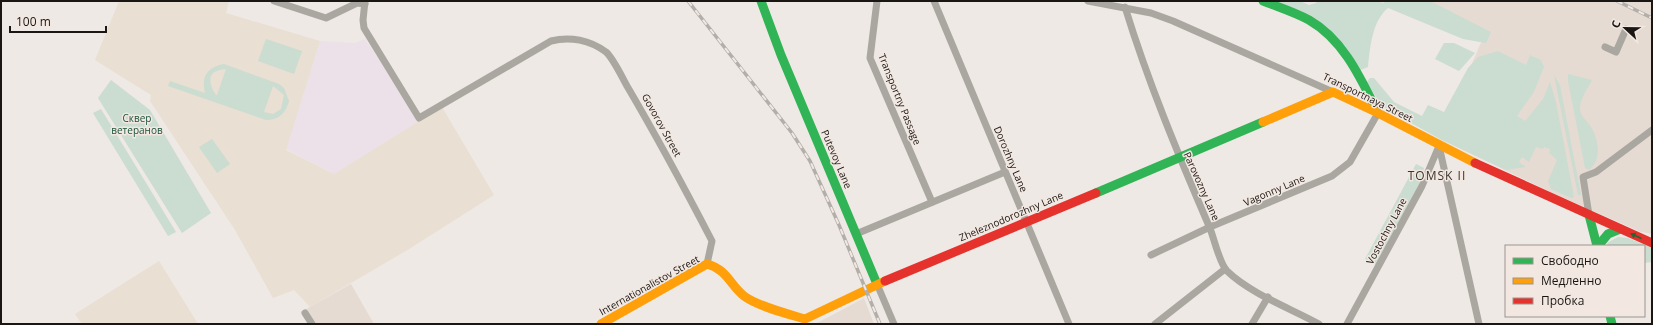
<svg xmlns="http://www.w3.org/2000/svg" width="1653" height="325" font-family="'Open Sans',sans-serif">
<style>
.built{fill:#e6dbd3}
.industrial{fill:#ece1e9}
.education{fill:#e9dfd3}
.green{fill:#cbdcd1;fill-rule:evenodd}
.lines{fill:none;stroke-linecap:round;stroke-linejoin:round}
.street{stroke:#aaa7a1;stroke-width:7}
.fast{stroke:#30b455;stroke-width:9}
.slow{stroke:#ff9f0a;stroke-width:9}
.jam{stroke:#e5322d;stroke-width:9}
.rail-casing{stroke:#b2aeaa;stroke-width:3.5}
.rail{stroke:#f2e8e1;stroke-width:2;stroke-dasharray:6;stroke-linecap:butt}
.oneway{fill:#256534}
.labels{text-anchor:middle;dominant-baseline:central;stroke-width:3;stroke-linejoin:round;paint-order:stroke}
.street-label{font-size:10px;fill:#1a1614;stroke:#f2e8e1}
.park-label{font-size:10px;fill:#19513b;stroke:#f2e8e1}
.quarter-label{font-size:12px;letter-spacing:1px;fill:#3c342f;stroke:#f2e8e1}
</style>
<rect width="100%" height="100%" fill="#eee9e5"/>
<!-- built -->
<g class="built">
<path d="M1422,1H1652V234L1641,232L1557,195L1440,139L1482,40Z"/>
<path d="M351,284L374,324H308L301,312Z"/>
<path d="M864,298L874,324H815L838,312Z"/>
</g>
<!-- industrial -->
<path class="industrial" d="M365,39L420,121L334,174L286,149L320,41L355,43Z"/>
<!-- education -->
<g class="education">
<path d="M119,1H229L226,13L320,41L286,150L334,174L442,107L494,195L409,249L310,307L294,290L273,298L235,230L150,101L151,95L95,60Z"/>
<path d="M159,261L198,324H82L75,314Z"/>
</g>
<!-- green -->
<g class="green">
<path d="M1278,1H1300L1309,5L1316,3L1317,1H1379L1383,3L1385,1H1430L1491,32L1486,43L1463,39L1388,8C1372,21 1370,48 1368,67L1358,71L1333,34L1277,3Z"/>
<path d="M266,39L302,51L294,74L258,61Z"/>
<path d="M1444,43H1454L1475,53L1459,71L1435,59Z"/>
<path d="M1498,51L1526,65L1530,55L1541,60L1544,67L1534,92L1517,116L1525,121L1543,99L1550,82L1556,102L1574,197L1571,198L1551,189L1548,181L1557,160L1549,153L1550,149L1544,147L1543,149L1536,147L1529,162L1522,157L1519,162L1526,167L1506,170L1440,139L1382,107L1367,82L1370,78H1374L1394,102L1422,116L1428,105L1444,112L1468,68L1478,57Z"/>
<path d="M224,64L279,84L284,88L289,101C286,113 279,120 266,120L168,86L170,81L205,93C201,77 207,67 224,64ZM226,69L217,95H216C208,83 206,70 226,69ZM273,86L284,95L281,109L273,114L264,112Z"/>
<path d="M1568,74L1592,80C1588,88 1579,101 1580,109C1581,118 1587,120 1591,127C1599,140 1602,160 1589,170L1585,168L1568,81Z"/>
<path d="M1554,75L1560,85L1581,195H1578Z"/>
<path d="M111,80L150,110L211,213L182,233L98,98Z"/>
<path d="M101,109L176,232L168,236L93,113Z"/>
<path d="M212,139L230,164L217,173L199,147Z"/>
<path d="M1416,164L1424,168L1419,184L1376,265L1365,259Z"/>
<path d="M1618,237L1628,238L1652,248V262L1644,263V246H1608L1607,243Z"/>
</g>
<g class="lines">
<!-- street -->
<g class="street">
<path d="M274,1L326,18L357,3L365,4"/>
<path d="M365,1L363,20L364,28L419,118L551,41C570,36 590,40 606,52C613,58 622,77 627,86C657,137 685,189 712,241L707,264"/>
<path d="M877,1L870,58L932,202"/>
<path d="M934,1L1069,324"/>
<path d="M1088,1L1151,13L1173,21L1333,92"/>
<path d="M1125,7C1148,82 1178,154 1209,226C1214,237 1219,263 1227,271C1251,294 1290,308 1319,324"/>
<path d="M1605,47L1616,52L1626,29"/>
<path d="M1439,146L1479,324"/>
<path d="M1589,215L1583,177L1596,172L1652,130"/>
<path d="M856,234L1005,172"/>
<path d="M1151,255L1210,227L1332,176L1350,162L1378,113"/>
<path d="M877,284L894,324"/>
<path d="M305,313L312,324"/>
<path d="M1155,324L1225,269"/>
<path d="M1252,324L1268,297"/>
<path d="M1347,324L1422,186L1439,146"/>
</g>
<!-- fast -->
<g class="fast">
<path d="M761,1L781,55L877,284"/>
<path d="M1263,1C1278,7 1294,12 1309,20C1344,40 1361,79 1378,113"/>
<path d="M1096,193L1263,122"/>
<path d="M1589,215L1597,246"/>
<path d="M1598,246L1608,234L1620,229"/>
<path d="M1610,316L1612,324"/>
</g>
<!-- slow -->
<g class="slow">
<path d="M1263,122L1333,92L1378,113L1475,163"/>
<path d="M601,324L707,264C728,270 729,284 744,296C757,306 788,314 805,319L885,281"/>
</g>
<!-- jam -->
<g class="jam">
<path d="M1475,163L1652,243"/>
<path d="M885,281L1096,193"/>
</g>
<defs>
<g id="rail">
<path d="M688,1L792,133L810,161L839,225L880,324"/>
<path d="M1617,1L1652,18"/>
</g>
</defs>
<!-- rail casing -->
<use href="#rail" class="rail-casing"/>
<!-- rail -->
<use href="#rail" class="rail"/>
</g>
<!-- one-way arrows -->
<defs><path id="oneway-solid" d="M-6-.8H1V-3.2L6.5 0L1 3.2V.8H-6Z"/></defs>
<use class="oneway" href="#oneway-solid" transform="translate(1636 236) rotate(-156)"/>
<g class="labels">
<!-- street labels -->
<g class="street-label">
<text transform="translate(1368 97) rotate(26)">Transportnaya Street</text>
<text transform="translate(900 99) rotate(68)">Transportny Passage</text>
<text transform="translate(662 125) rotate(61)">Govorov Street</text>
<text transform="translate(837 159) rotate(67)">Putevoy Lane</text>
<text transform="translate(1011 159) rotate(67)">Dorozhny Lane</text>
<text transform="translate(1202 186) rotate(66)">Parovozny Lane</text>
<text transform="translate(1274 190) rotate(-23)">Vagonny Lane</text>
<text transform="translate(1011 216) rotate(-23)">Zheleznodorozhny Lane</text>
<text transform="translate(1386 231) rotate(-62)">Vostochny Lane</text>
<text transform="translate(649 285) rotate(-29)">Internationalistov Street</text>
</g>
<!-- park labels -->
<g class="park-label">
<text x="137" y="118">Сквер<tspan x="137" dy="12">ветеранов</tspan></text>
</g>
<!-- quarter labels -->
<g class="quarter-label">
<text x="1437" y="175">TOMSK II</text>
</g>
</g>
<!-- border -->
<rect width="1653" height="325" fill="none" stroke="#1a1614" stroke-width="4"/>
<!-- legend -->
<rect x="1505" y="245" width="140" height="72" fill="#f2e8e1" stroke="#9c948f"/>
<rect x="1513" y="258" width="20" height="6" fill="#30b455" stroke="#9c948f"/>
<text x="1541" y="265" font-size="12" fill="#1a1614">Свободно</text>
<rect x="1513" y="278" width="20" height="6" fill="#ff9f0a" stroke="#9c948f"/>
<text x="1541" y="285" font-size="12" fill="#1a1614">Медленно</text>
<rect x="1513" y="298" width="20" height="6" fill="#e5322d" stroke="#9c948f"/>
<text x="1541" y="305" font-size="12" fill="#1a1614">Пробка</text>
<!-- north arrow -->
<g transform="translate(1625 28) rotate(292)" stroke="#f2e8e1" stroke-width="3" paint-order="stroke">
<path d="M0-3L7 15L0 10L-7 15Z" fill="#1a1614"/>
<text y="-6" font-size="11" font-weight="bold" text-anchor="middle" fill="#1a1614">С</text>
</g>
<!-- scale -->
<path d="M10 26v6h96v-6" fill="none" stroke="#1a1614" stroke-width="2"/>
<text x="16" y="26" font-size="12" fill="#1a1614" stroke="#f2e8e1" stroke-width="3" paint-order="stroke">100 m</text>
</svg>
